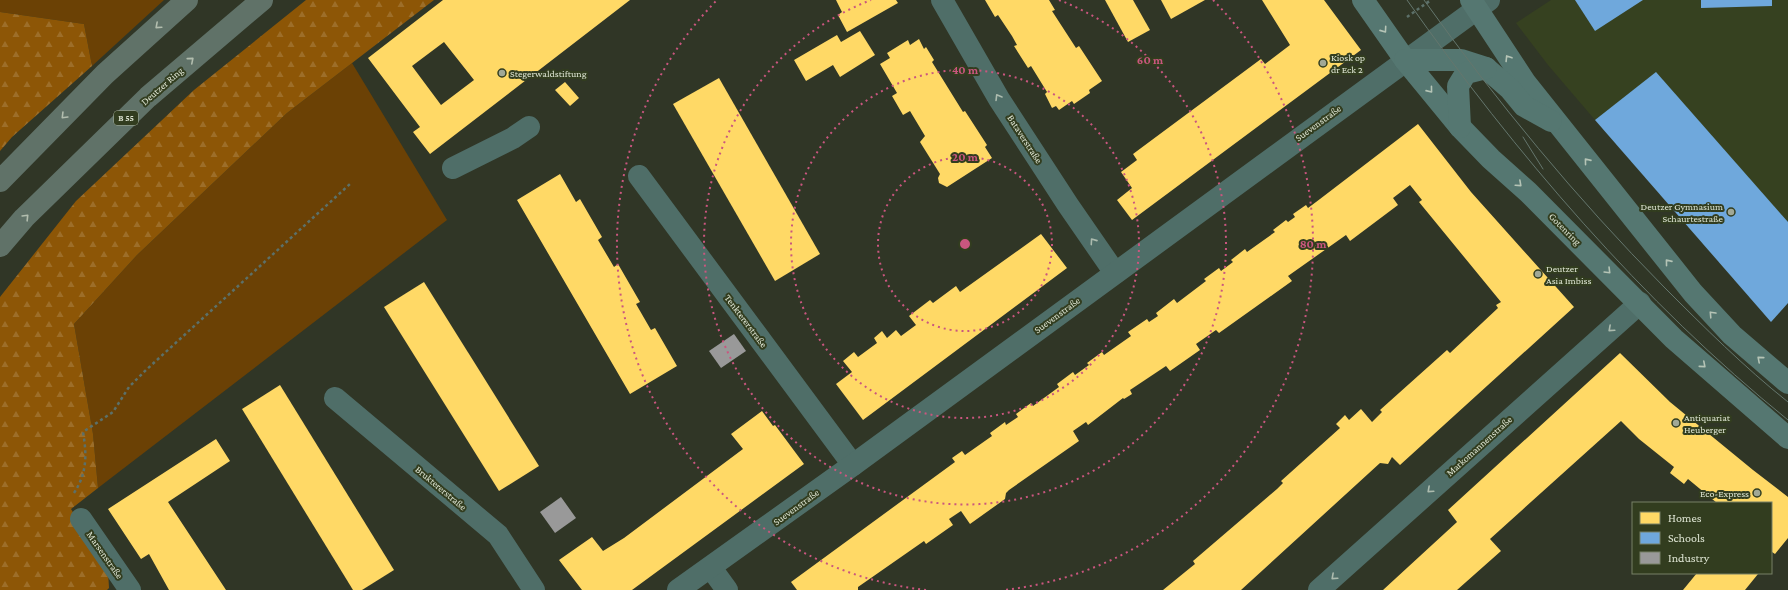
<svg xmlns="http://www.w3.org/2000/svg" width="1788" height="590" font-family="'Crimson Pro',serif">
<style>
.built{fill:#364120}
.green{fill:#6b4105}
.forest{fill:url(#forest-firs)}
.homes{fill:#ffd966;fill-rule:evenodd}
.schools{fill:#6fa8dc}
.industry{fill:#999}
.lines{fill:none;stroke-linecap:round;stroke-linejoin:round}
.path{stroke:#5c7069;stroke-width:2.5;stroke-dasharray:3 3;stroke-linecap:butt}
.minor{stroke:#4f6e68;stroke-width:22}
.major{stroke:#557771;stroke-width:22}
.highway{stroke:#607268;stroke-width:22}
.tram{stroke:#64766d;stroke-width:1}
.oneway{stroke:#b2bdae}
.oneway2{stroke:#b5c4b6}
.oneway3{stroke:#acbbae}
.ring{fill:none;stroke:#ca567f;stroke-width:2;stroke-dasharray:2 4}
.poi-dot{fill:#a1a896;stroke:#323d1f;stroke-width:1.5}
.labels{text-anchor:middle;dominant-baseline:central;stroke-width:4;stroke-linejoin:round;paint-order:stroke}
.shield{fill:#323d1f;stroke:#aab39d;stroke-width:1}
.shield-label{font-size:9px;font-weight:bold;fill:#dee5d3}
.poi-label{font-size:10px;fill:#dee5d3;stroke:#323d1f;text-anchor:start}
.street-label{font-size:10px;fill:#dee5d3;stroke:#323d1f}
.centre{fill:#ca567f;stroke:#323d1f;stroke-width:2}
.ring-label{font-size:12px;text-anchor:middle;font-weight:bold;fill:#ca567f;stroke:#323d1f;stroke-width:4;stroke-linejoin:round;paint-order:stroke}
</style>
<defs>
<pattern id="forest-firs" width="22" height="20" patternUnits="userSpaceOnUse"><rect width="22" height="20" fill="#8d5606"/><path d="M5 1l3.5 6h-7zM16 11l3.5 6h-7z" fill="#9d6e29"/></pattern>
</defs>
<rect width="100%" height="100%" fill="#303626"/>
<!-- built -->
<path class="built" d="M1551,0H1788V303L1771,322L1595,120L1548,65L1516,23Z"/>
<!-- green -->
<g class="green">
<path d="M0,0H164L92,66L84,24L0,12Z"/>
<path d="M352,63L447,220L98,488L93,434L74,324L137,255L287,113Z"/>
</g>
<!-- forest -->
<g class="forest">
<path d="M306,0H434L287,113L137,255L74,324L93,434L98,488L71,509L108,571L109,588L107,590H0V297L76,201L194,90Z"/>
<path d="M0,12L84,24L92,66L12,137L0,151Z"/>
</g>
<!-- homes -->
<g class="homes">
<path d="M443,0H630L430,154L413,132L420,127L368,58ZM444,42L474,80L441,105L412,66Z"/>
<path d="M836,0H896L898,3L847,32L838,15L842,12Z"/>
<path d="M985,0H1049L1055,10L1052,11L1076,48L1079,46L1102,81L1089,90L1090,93L1074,104L1072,101L1059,110L1056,106L1052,108L1045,94L1047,92L1031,66L1028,68L1014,46L1017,45L1012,36L998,15L995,17Z"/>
<path d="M1105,0H1133L1150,30L1128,42Z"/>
<path d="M1161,0H1205L1171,19Z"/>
<path d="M1262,0H1324L1361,50L1132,220L1117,200L1132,188L1121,172L1137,160L1133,154L1261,59L1265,64L1290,45Z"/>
<path d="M860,31L875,55L840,77L833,65L806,81L794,60L837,35L841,42Z"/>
<path d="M919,39L924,49L926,47L934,60L932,62L963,112L965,111L987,145L985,147L992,158L947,187L939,183L938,178L940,174L920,142L925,136L910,111L903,115L892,96L897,93L880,64L890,58L887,53L908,40L910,45Z"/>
<path d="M719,78L820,254L775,281L673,104Z"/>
<path d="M565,82L579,98L570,106L555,90Z"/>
<path d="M1418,124L1471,192L1574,307L1400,465L1392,457L1388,464L1380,463L1241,590H1163L1190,568L1195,564L1193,561L1277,489L1283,483L1281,481L1340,428L1336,424L1345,415L1349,420L1361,409L1372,422L1382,412L1380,410L1447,350L1450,353L1498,308L1496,305L1501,302L1419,202L1422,200L1410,185L1393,198L1398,205L1350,241L1346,235L1288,276L1292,281L1219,333L1216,330L1196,344L1200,350L1170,371L1166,366L1130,390L1132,394L1124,399L1123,398L1088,425L1086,422L1073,431L1079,441L1009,490L1006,493L1005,499L970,524L961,511L949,519L953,525L926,544L924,541L858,587V590H797L791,582L955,462L952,458L962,451L965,455L992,436L990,433L1005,422L1006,425L1018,417L1016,414L1031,403L1033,406L1059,387L1057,384L1073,372L1075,375L1089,365L1087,363L1102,352L1104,355L1131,336L1128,332L1147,319L1149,322L1158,316L1156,313L1174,299L1177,303L1206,281L1204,279L1219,268L1221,271L1233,262L1231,260L1245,249L1247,252L1275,232L1273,230L1286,220L1288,222L1295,217L1293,214L1306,205L1308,208L1320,199Z"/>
<path d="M560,174L576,202L580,199L602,237L598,240L614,267L618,264L640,302L636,304L651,330L655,328L677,366L630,394L517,200Z"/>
<path d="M1041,234L1067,268L863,420L836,384L852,372L843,361L854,352L858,357L877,343L874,338L882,331L887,338L896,330L901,336L916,325L909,316L930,300L933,303L956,286L960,292Z"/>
<path d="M424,282L539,466L499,491L384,307Z"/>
<path d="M1620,353L1670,402L1753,470L1788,497V538L1775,554L1772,552L1771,553V503H1717L1688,479L1684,484L1670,473L1674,467L1639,439L1621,421L1490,539L1501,551L1457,590H1383L1457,522L1448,510Z"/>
<path d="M280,385L394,570L362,590H353L242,409Z"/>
<path d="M762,411L773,426L775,425L804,464L632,590H582L559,560L592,537L603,551L624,538L743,449L731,434Z"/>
<path d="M216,439L230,461L168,502L226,590H169L149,554L141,559L108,509Z"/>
<path d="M1697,573H1757L1758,574L1745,590H1683Z"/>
</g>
<!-- schools -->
<g class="schools">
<path d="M1575,0H1643L1595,31Z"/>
<path d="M1701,0H1772V6L1701,8Z"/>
<path d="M1656,72L1788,222V303L1771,322L1595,120Z"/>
</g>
<!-- industry -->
<g class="industry">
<path d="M734,334L746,351L721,368L709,351Z"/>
<path d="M561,497L576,518L555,533L540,512Z"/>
</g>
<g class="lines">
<!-- path -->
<g class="path">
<path d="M1407,17L1431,0"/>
<path d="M74,493C87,473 87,455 83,432L113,412L129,387L146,370L350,184"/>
</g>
<!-- minor -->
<g class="minor">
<path d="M942,0L999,99L1068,205L1115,273"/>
<path d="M453,168L513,138L529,127"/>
<path d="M639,176L853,465"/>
<path d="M335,398L498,535L534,590"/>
<path d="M81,519L130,590"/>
<path d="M711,568L727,590"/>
<path d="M678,590L853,465L1489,0"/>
<path d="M1319,590L1640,303"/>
</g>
<!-- major -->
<g class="major">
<path d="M1363,0L1405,60L1460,127L1491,159L1528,192L1674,339L1788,438"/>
<path d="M1471,0L1525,82L1693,293L1732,335L1788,383"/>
<path d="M1405,60H1461L1486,68L1510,89L1524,106L1551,121"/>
<path d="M1460,127L1458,86L1466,73L1486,68"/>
</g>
<!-- highway -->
<g class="highway">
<path d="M0,181L105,74L187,0"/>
<path d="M0,246L24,218L148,97L262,0"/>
</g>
<!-- tram -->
<g class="tram">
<path d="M1407,0C1515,153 1642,302 1788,420"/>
<path d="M1424,0C1497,102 1576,198 1664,287C1704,327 1744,367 1788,402"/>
<path d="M1523,137L1543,169"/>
</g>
</g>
<!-- one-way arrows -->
<defs><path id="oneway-chevron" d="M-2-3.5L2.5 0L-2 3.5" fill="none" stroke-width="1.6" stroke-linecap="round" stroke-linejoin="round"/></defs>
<g class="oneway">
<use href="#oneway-chevron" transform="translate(158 26) rotate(138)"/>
<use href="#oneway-chevron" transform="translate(191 60) rotate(-41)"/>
<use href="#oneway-chevron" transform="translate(64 116) rotate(135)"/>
<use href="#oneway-chevron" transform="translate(26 217) rotate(-46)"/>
</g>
<g class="oneway2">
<use href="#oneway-chevron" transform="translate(1384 30) rotate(55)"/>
<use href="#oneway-chevron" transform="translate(1508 58) rotate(-122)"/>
<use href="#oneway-chevron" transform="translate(1430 90) rotate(51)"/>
<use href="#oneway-chevron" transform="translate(1587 161) rotate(-129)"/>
<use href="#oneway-chevron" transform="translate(1519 184) rotate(42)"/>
<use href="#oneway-chevron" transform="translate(1668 262) rotate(-129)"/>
<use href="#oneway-chevron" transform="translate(1608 271) rotate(45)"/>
<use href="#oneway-chevron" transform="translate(1712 314) rotate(-133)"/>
<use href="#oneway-chevron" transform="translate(1760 359) rotate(-139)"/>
<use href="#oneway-chevron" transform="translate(1703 365) rotate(41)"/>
</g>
<g class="oneway3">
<use href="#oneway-chevron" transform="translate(998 97) rotate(-121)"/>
<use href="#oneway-chevron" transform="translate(1093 241) rotate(-125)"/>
<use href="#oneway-chevron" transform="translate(1611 329) rotate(138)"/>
<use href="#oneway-chevron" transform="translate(1430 490) rotate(138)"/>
<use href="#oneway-chevron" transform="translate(1334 577) rotate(138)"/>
</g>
<!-- distance rings -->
<g class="ring">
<circle cx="965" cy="244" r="87"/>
<circle cx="965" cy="244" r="174"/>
<path d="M1059 0A261 261 0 1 1 871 0"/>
<path d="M926 590A348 348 0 0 1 717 0M1213 0A348 348 0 0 1 1004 590"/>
</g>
<!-- markers -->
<g class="poi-dot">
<circle cx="1323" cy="63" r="4"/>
<circle cx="502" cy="73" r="4"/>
<circle cx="1731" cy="212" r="4"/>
<circle cx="1538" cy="274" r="4"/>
<circle cx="1676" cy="423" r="4"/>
<circle cx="1757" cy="493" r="4"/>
</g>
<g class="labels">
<!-- shield labels -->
<rect class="shield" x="114" y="111" width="24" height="14" rx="3"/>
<g class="shield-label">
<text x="126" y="118">B 55</text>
</g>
<!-- poi labels -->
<g class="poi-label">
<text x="1331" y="57">Kiosk op<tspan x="1331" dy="12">dr Eck 2</tspan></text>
<text x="510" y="73">Stegerwaldstiftung</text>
<text x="1723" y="206" text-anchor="end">Deutzer Gymnasium<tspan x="1723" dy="12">Schaurtestraße</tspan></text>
<text x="1546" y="268">Deutzer<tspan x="1546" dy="12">Asia Imbiss</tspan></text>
<text x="1684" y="417">Antiquariat<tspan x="1684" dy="12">Heuberger</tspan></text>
<text x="1749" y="493" text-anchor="end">Eco-Express</text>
</g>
<!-- street labels -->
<g class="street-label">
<text transform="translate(162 86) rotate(-41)">Deutzer Ring</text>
<text transform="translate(1318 123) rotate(-36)">Suevenstraße</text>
<text transform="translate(1025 139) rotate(57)">Bataverstraße</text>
<text transform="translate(1565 229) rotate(45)">Gotenring</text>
<text transform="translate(1057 315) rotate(-36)">Suevenstraße</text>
<text transform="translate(746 321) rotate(53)">Tenktererstraße</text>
<text transform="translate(1479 446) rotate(-42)">Markomannenstraße</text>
<text transform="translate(441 488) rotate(40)">Bruktererstraße</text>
<text transform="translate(796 507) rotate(-36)">Suevenstraße</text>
<text transform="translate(105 555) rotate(55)">Marsenstraße</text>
</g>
</g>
<circle cx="965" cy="244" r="6" class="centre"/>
<g class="ring-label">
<text x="1150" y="64">60 m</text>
<text x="965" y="74">40 m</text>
<text x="965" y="161">20 m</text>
<text x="1313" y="248">80 m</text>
</g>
<!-- legend -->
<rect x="1632" y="502" width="140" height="72" fill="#323d1f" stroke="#778067"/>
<rect x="1640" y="512" width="20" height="12" fill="#ffd966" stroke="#778067"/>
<text x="1668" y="522" font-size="12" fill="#dee5d3">Homes</text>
<rect x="1640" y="532" width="20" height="12" fill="#6fa8dc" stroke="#778067"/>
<text x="1668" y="542" font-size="12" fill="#dee5d3">Schools</text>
<rect x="1640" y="552" width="20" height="12" fill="#999999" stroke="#778067"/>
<text x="1668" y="562" font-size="12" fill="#dee5d3">Industry</text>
</svg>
